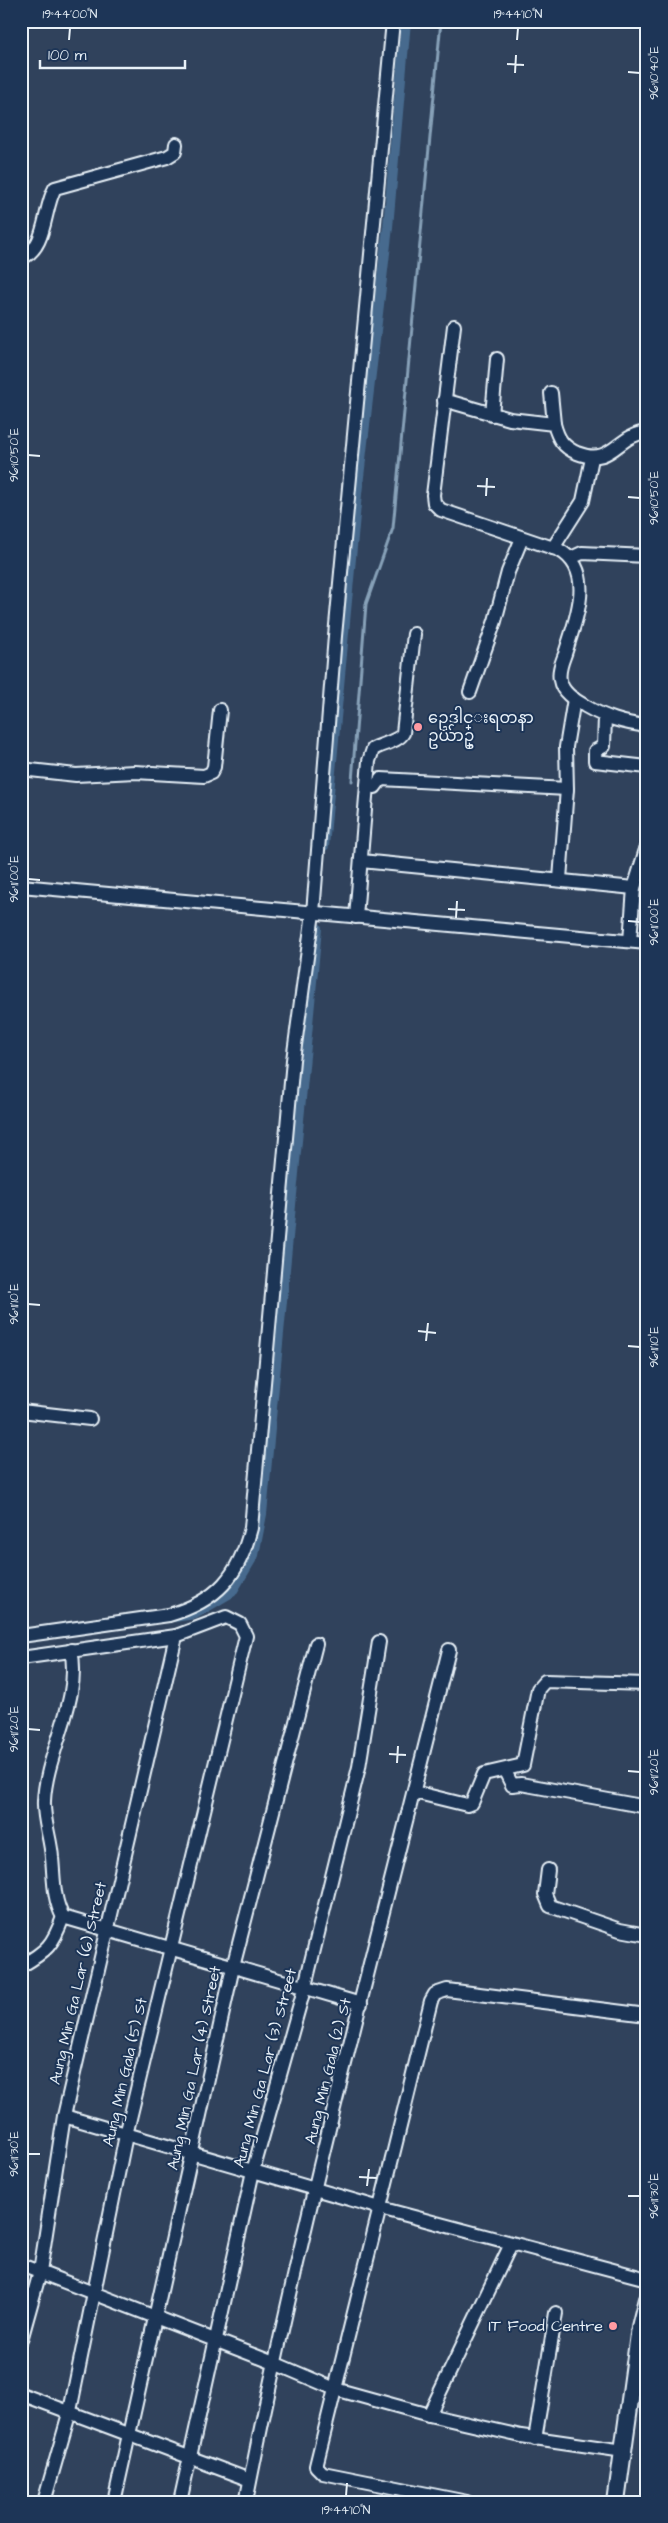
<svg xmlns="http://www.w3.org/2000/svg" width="668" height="2523" font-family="'Architects Daughter','Noto Sans Myanmar',sans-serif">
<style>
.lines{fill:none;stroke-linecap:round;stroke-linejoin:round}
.stream{stroke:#87a1b8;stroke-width:3}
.canal{stroke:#466b8e;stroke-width:10}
.minor-casing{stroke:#e8f1f8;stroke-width:16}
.major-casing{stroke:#e8f1f8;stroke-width:20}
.minor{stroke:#1d3557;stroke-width:12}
.major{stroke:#1d3557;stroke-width:16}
.ticks{fill:none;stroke:#e8f1f8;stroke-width:2}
.poi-dot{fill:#ff9aa2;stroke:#1d3557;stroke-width:2}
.labels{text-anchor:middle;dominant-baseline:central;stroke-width:4;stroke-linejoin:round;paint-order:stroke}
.poi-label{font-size:16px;fill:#e8f1f8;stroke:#1d3557;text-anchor:start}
.street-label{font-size:16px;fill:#e8f1f8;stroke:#1d3557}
.neatline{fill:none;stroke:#e8f1f8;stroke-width:2}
.ticks-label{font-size:12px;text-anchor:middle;fill:#e8f1f8}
</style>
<rect width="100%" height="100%" fill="#30425c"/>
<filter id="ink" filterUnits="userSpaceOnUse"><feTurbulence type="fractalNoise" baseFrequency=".02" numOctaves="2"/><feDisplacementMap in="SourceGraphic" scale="10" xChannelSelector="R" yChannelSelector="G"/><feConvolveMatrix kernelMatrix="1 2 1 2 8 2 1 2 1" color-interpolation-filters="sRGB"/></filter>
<g filter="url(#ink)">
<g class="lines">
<!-- stream -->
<path class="stream" d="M352,781L366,604L393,528L441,21"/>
<!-- canal -->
<g class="canal">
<path d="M324,846L357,494L388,227L406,21"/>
<path d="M174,1617L195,1614L232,1592L254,1555L262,1514L317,928"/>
</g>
<defs>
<g id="minor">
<path d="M21,258C47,249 43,209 55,188L167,157L175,152L176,144"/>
<path d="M454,326L433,495L434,503L441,510L559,550C597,571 575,621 565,654C562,662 558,671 560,680C562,693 575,700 585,706C606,718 623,723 647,726"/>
<path d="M551,393L554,424"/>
<path d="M444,400L510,419L554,424C558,439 563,447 577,453C613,467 616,435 647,432"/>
<path d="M492,415L497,359"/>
<path d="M553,548L583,501L592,458"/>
<path d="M571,558L582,553L647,556"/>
<path d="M470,692L495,621L508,572L522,538"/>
<path d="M605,717L604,746L595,751V761L647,767"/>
<path d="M21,769L76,775L135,772L204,776L211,773L214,767L220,710"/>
<path d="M367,786L375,787L381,779L567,789"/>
<path d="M361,861L634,888"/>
<path d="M560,879L567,789L566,747L574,699"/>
<path d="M21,886L647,943"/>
<path d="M356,917L369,761L373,749C382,744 399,741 403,733L414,634"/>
<path d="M630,941L634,888L647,846"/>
<path d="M21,1411L90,1419"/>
<path d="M21,1636L169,1615C217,1601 239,1576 251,1528L293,1060L313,913L335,636L393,21"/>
<path d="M71,1650C82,1700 46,1752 44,1801C43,1820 51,1839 52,1858C54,1878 53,1899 63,1917L361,2004"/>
<path d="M21,1658L176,1636L226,1617L240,1624L246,1636L126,2135L70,2411L44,2502"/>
<path d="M505,1771L512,1785L521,1784L647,1807"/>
<path d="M414,1792L467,1805L472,1803L484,1774L523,1765L538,1689L545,1681L647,1684"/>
<path d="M548,1870L545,1894L550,1906L620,1930L647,1935"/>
<path d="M21,1966C47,1951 53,1945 63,1917"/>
<path d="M64,2116L380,2208L647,2279"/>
<path d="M21,2265L274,2363L335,2389L429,2415L521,2436L624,2451"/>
<path d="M21,2340L40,2272L64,2116L176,1636"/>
<path d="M21,2394L250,2480"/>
<path d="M429,2415L511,2244"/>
<path d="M535,2439L556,2313"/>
<path d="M114,2502L233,1967L316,1644"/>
<path d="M180,2502L253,2171L305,1986L359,1767L379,1642"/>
<path d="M246,2502C302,2215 379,1933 449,1650"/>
<path d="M467,2502L323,2473L316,2466L431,2001L435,1994L447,1990L647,2015"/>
</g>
<path id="major" d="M616,2502L640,2327L647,2299"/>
</defs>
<!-- minor casing -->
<use href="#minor" class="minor-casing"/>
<!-- major casing -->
<use href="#major" class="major-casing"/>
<!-- minor -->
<use href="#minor" class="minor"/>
<!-- major -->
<use href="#major" class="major"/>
</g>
</g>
<!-- ticks -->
<path class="ticks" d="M69,40L70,28M517,40L518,28M507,64L524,65M628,72L640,73M515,73L516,55M28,455L40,456M477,486L495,487M486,496L487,478M628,497L640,498M28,879L40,880M448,909L465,910M456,918L457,901M628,921L640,922M28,1304L40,1305M418,1331L436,1333M426,1341L428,1323M628,1346L640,1347M28,1729L40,1730M389,1754L406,1755M397,1763L398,1746M628,1771L640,1772M28,2154H40M359,2177L377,2178M367,2186L369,2169M628,2196H640M346,2496L347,2483"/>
<!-- markers -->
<g class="poi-dot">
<circle cx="418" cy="727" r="5"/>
<circle cx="613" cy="2326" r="5"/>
</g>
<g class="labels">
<!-- poi labels -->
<g class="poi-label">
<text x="428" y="718">ဥေဒါင္းရတနာ<tspan x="428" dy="18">ဥယ်ာဥ္</tspan></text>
<text x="603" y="2326" text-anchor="end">IT Food Centre</text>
</g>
<!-- street labels -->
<g class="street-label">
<text transform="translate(78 1983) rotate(-77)">Aung Min Ga Lar (6) Street</text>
<text transform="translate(194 2068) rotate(-78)">Aung Min Ga Lar (4) Street</text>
<text transform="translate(265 2068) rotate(-75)">Aung Min Ga Lar (3) Street</text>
<text transform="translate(328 2071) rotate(-76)">Aung Min Gala (2) St</text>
<text transform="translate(125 2072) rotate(-77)">Aung Min Gala (5) St</text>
</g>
</g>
<!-- margin -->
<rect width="668" height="2523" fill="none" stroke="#1d3557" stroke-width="55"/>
<!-- scale -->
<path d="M40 60v8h145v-8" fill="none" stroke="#e8f1f8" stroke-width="2.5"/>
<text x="48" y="60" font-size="15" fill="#e8f1f8" stroke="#1d3557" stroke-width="4" paint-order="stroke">100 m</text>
<rect x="28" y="28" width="612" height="2468" class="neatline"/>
<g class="ticks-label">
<text x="70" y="18">19°44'00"N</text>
<text x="518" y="18">19°44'10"N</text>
<text transform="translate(654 73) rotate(-90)" y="4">96°10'40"E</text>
<text transform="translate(14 455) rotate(-90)" y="4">96°10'50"E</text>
<text transform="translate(654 498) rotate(-90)" y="4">96°10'50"E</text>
<text transform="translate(14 879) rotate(-90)" y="4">96°11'00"E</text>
<text transform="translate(654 922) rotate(-90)" y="4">96°11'00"E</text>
<text transform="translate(14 1304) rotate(-90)" y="4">96°11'10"E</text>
<text transform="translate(654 1347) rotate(-90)" y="4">96°11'10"E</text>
<text transform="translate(14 1729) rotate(-90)" y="4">96°11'20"E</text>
<text transform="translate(654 1772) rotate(-90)" y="4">96°11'20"E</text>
<text transform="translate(14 2154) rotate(-90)" y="4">96°11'30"E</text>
<text transform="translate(654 2196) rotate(-90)" y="4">96°11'30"E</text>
<text x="346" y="2514">19°44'10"N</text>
</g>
</svg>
